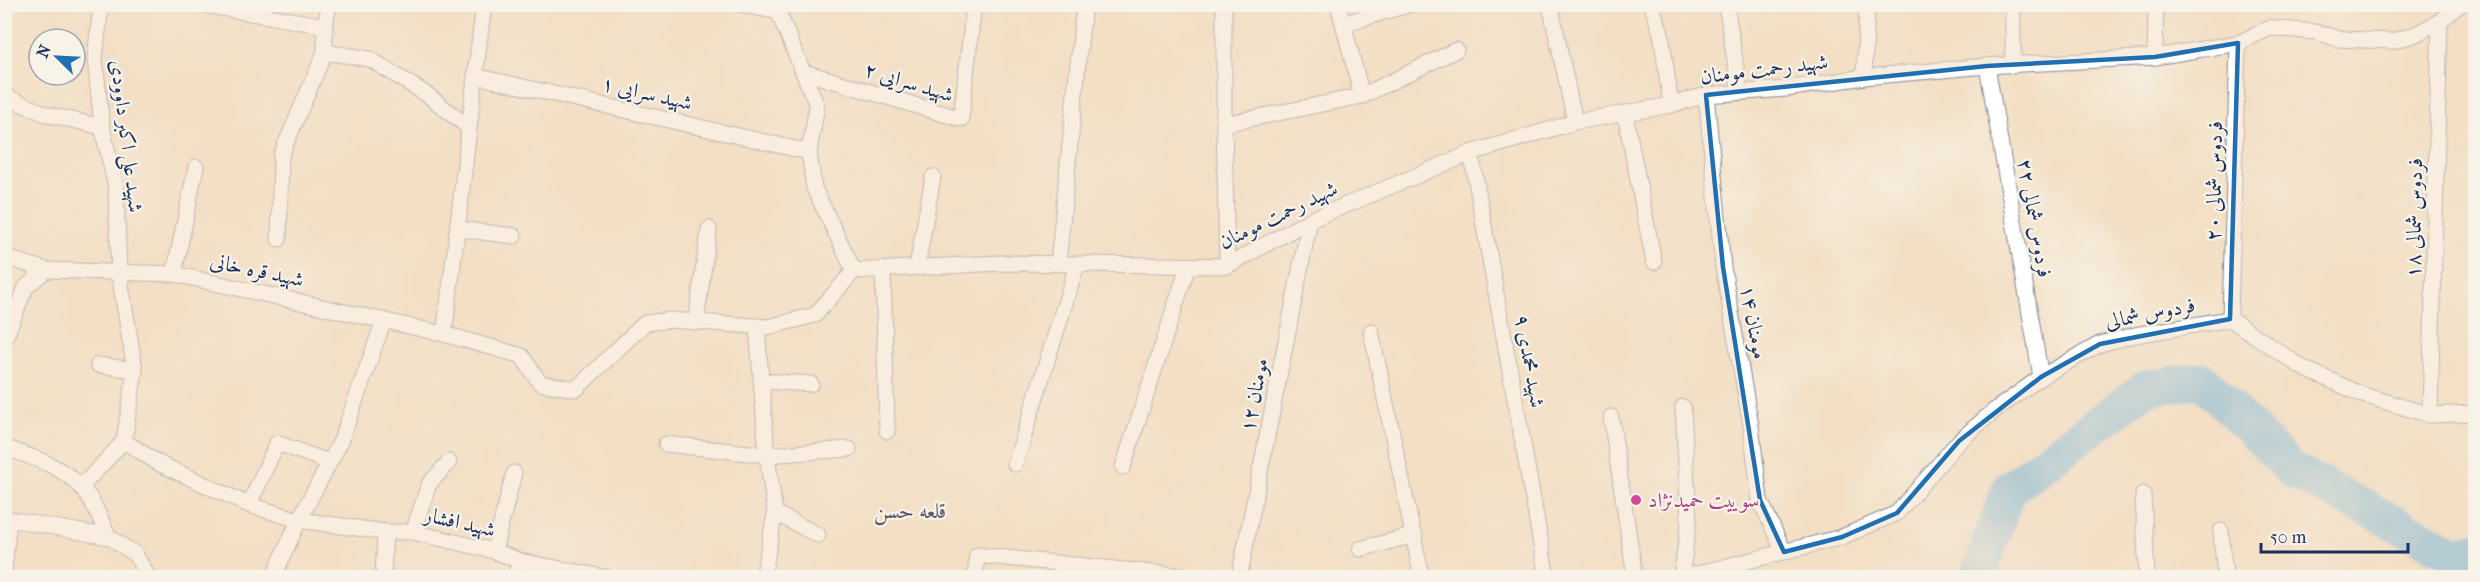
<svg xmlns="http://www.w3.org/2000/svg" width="2480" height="582" font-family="'IM FELL French Canon',Amiri,serif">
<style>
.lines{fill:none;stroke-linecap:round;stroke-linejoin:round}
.river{stroke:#6ab5e3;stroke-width:36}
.street-casing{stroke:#878791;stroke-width:17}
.street{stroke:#fff;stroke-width:15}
.marked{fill:none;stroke:#1f6fb2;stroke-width:4.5;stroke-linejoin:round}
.hotel-dot{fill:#d1479c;stroke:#f7f3e8;stroke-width:2}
.labels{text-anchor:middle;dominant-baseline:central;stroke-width:4.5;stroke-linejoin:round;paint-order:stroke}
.street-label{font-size:21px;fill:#1b2f5e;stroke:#f7f3e8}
.hotel-label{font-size:21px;fill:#b23c85;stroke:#f7f3e8;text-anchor:start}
.neighbourhood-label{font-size:22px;fill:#5a596c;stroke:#f7f3e8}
</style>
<rect width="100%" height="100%" fill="#f7f3e8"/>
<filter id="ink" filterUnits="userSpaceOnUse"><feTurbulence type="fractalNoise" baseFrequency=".0167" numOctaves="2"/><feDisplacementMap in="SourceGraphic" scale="12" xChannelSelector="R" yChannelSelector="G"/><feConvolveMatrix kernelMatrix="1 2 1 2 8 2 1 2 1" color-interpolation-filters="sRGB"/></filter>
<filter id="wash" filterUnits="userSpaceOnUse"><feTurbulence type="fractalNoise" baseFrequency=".008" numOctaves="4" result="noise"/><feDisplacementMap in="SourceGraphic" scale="24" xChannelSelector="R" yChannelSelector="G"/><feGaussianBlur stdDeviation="1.35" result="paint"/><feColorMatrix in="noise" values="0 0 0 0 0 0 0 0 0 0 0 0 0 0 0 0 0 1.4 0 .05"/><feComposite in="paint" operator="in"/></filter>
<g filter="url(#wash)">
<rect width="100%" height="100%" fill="#f3dfc4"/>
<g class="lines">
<!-- river -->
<path class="river" d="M1977,578L2009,489L2146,388L2202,380L2292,470L2456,555L2476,550"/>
</g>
</g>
<g filter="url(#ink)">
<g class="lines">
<defs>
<g id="street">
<path d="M101,4L95,59L102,127L116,187L119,273L135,370L124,441"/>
<path d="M740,4L778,12L783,7"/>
<path d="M775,4L817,106L809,152L814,188L854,271"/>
<path d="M1224,4V124L1227,266"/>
<path d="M1338,4L1362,96"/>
<path d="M1550,4L1575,122"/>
<path d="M1651,4L1661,33L1671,105"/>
<path d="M1726,4L1740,92"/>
<path d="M2013,4V66"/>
<path d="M210,6L325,26"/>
<path d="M1343,24L1411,4"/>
<path d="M325,52L370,59L429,96L468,127"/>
<path d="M2155,57L2156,4"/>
<path d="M1987,66L2041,377"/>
<path d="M804,72L961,119L974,4"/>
<path d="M475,76L809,152"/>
<path d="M1864,77L1867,4"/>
<path d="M1706,95L1723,267L1751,426L1760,500L1784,552"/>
<path d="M4,96L46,114L102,127"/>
<path d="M1625,114L1654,262"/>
<path d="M1224,124L1362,96L1456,50"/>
<path d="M1471,153L1547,578"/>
<path d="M459,229L514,236"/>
<path d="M279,239L281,155L325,52V26L329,4"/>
<path d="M4,257L46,270L174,274L444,334L522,356L540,383L576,389L645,323L670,320L768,327L815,315L854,271L1000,263L1227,266L1310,220L1471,153L1575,122L1671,105L1706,95L1786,89L1864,77L1987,66L2155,57L2238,43L2270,28L2315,32L2339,39L2393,41L2416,34L2440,21L2460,4"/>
<path d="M1058,264L1084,4"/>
<path d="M917,267L933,177"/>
<path d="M883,270L887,431"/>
<path d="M174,274L196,167"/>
<path d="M2230,319L2238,43"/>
<path d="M696,322L709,229"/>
<path d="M757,326L767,455L775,513L763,578"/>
<path d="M1371,331L1422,578"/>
<path d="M444,334C459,224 470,114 484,4"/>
<path d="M4,341L26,287L46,270"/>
<path d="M98,365L135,370"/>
<path d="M761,381L811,384"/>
<path d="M2430,415L2440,21"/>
<path d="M1611,417L1635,578"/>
<path d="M124,441L158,463L249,505L299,520L385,532H413L494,551L520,561L609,578"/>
<path d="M666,444L767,455L849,449"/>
<path d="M4,447C31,457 63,466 82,488C94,501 101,521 109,537"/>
<path d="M1015,464L1077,265"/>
<path d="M1123,467L1188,266"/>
<path d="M81,487L124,441"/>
<path d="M2143,494L2147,578"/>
<path d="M249,505L277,443L329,462"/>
<path d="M775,513L818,535"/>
<path d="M2221,531L2225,578"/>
<path d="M413,532L429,484L449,462"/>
<path d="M1360,549L1415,535"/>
<path d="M494,551L514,473"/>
<path d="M4,572L9,519L109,537L135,554L149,578"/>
<path d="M383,575L385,532"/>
<path d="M1681,577L1689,522L1683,407"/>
<path d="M273,578L299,520L341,441L384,320"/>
<path d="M514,578L520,561"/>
<path d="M975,578L977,555L1204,578"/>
<path d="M1239,578L1310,220"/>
<path d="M1680,578L1842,537L1897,513L1959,441L1995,410L2041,377L2100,344L2135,335L2230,319L2303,368L2363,395L2430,415L2476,413"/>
</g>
</defs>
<!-- street casing -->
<use href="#street" class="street-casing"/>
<!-- street -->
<use href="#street" class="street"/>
</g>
</g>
<!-- marked area -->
<path d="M0 0H2480V582H0ZM2238,43L2230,319L2100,344L2041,377L1959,441L1897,513L1842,537L1784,552L1760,500L1723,267L1706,95L1987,66L2155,57Z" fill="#f3dfc4" fill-opacity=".55" fill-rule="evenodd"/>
<path class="marked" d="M2238,43L2230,319L2100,344L2041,377L1959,441L1897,513L1842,537L1784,552L1760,500L1723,267L1706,95L1987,66L2155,57Z"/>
<!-- markers -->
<circle class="hotel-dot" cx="1636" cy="500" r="6"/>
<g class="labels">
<!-- street labels -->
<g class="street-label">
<text transform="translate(1764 69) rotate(-7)">شهید رحمت مومنان</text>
<text transform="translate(909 82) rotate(17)">شهید سرایی ۲</text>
<text transform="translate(647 93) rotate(13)">شهید سرایی ۱</text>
<text transform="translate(127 136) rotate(83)">شهید علی اکبر داوودی</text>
<text transform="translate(2214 181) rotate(-89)">فردوس شمالی ۲۰</text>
<text transform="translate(1278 215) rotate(-26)">شهید رحمت مومنان</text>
<text transform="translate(2035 218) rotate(80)">فردوس شمالی ۲۲</text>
<text transform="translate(2414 218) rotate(-89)">فردوس شمالی ۱۸</text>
<text transform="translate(257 270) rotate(12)">شهید قره خانی</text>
<text transform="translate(2150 313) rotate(-11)">فردوس شمالی</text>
<text transform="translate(1754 322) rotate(80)">مومنان ۱۴</text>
<text transform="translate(1530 361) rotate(80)">۹ شهید محمدی</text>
<text transform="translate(1254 395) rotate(-79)">مومنان ۱۲</text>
<text transform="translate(460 522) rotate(13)">شهید افشار</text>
</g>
<!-- hotel labels -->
<g class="hotel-label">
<text x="1648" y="500">سوییت حمیدنژاد</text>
</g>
<!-- neighbourhood labels -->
<g class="neighbourhood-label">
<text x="910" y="511">قلعه حسن</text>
</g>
</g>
<!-- margin -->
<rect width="2480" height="582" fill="none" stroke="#f7f3e8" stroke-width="24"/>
<!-- north arrow -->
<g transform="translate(57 57) rotate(294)"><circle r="28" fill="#f7f3e8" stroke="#9fa5b1" stroke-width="1.5"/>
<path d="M0-4.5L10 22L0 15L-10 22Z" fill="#1f6fb2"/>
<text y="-9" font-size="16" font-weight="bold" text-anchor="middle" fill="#1b2f5e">N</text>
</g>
<!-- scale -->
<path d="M2261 543v9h147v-9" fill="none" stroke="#1b2f5e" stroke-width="3"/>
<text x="2270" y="543" font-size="18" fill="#1b2f5e" stroke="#f7f3e8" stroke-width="4.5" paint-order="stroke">50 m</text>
</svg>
